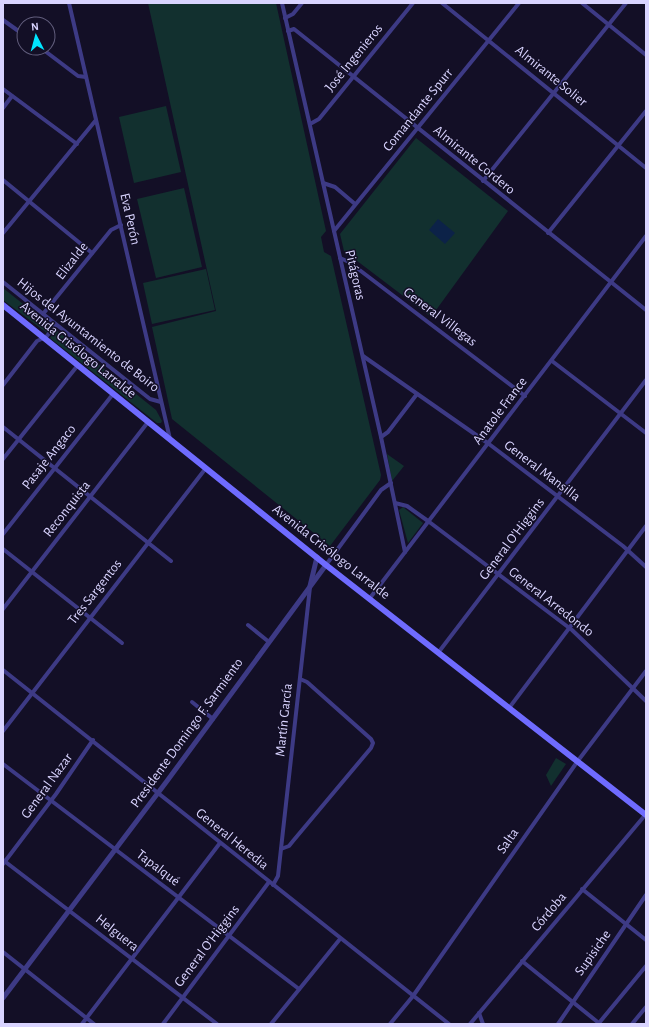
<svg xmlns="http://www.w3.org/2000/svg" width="649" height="1027" font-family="'Alegreya Sans',sans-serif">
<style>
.green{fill:#12302f}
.water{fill:#0c2248}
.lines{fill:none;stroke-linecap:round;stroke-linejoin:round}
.minor{stroke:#3d3a85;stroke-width:4}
.tertiary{stroke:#3d3a85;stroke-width:5}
.secondary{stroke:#6f6bff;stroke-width:6}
.labels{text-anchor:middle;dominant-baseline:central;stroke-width:3;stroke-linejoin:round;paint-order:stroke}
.street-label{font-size:14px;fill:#d9d4ff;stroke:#130f26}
</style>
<rect width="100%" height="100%" fill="#130f26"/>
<!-- green -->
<g class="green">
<path d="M148,3H276L326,231L321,237L324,252L331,256L381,475L380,480L330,546L172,419L152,327L216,311Z"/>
<path d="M166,106L181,172L134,183L119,117Z"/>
<path d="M416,138L508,211L431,317L344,251L340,234Z"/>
<path d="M184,188L202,267L156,278L137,199Z"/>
<path d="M206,269L215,310L152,324L143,283Z"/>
<path d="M3,288L52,327L47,333L3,300Z"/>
<path d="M56,330L156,410L162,421L161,423H157L50,338Z"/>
<path d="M387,454L404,466L392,481Z"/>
<path d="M403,507L423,523L408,543L399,510Z"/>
<path d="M556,758L566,764L551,786L546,775Z"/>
</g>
<!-- water -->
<path class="water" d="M438,219L455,233L445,244L429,230Z"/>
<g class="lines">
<!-- minor -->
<g class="minor">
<path d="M69,3L170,439"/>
<path d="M282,3L381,437L405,552"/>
<path d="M442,3L646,168"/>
<path d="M582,3L646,55"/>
<path d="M285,18L293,14L302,3"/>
<path d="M3,20L24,35"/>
<path d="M288,31L294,29L646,310"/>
<path d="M41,48L78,76L86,77"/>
<path d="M3,89L77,144"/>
<path d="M3,108L12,96"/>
<path d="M310,124L319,119L413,3"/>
<path d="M3,180L92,253"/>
<path d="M483,181L626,3"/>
<path d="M323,183L335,187L355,204"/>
<path d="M334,231L519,3"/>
<path d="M3,233L96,120"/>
<path d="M548,233L646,111"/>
<path d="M340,258L349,262L525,396"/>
<path d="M3,282L150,399L161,402"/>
<path d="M43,314L111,230L121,225"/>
<path d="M363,356L489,444L623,546L646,567"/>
<path d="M552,361L646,433"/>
<path d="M3,385L37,341L46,337L56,325"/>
<path d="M3,427L171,561"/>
<path d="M381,437L388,432L417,394"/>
<path d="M3,459L78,365"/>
<path d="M395,503L407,506L428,521L572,630L646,701"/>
<path d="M3,534L113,394"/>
<path d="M3,549L122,643"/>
<path d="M326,565L381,490L391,483"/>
<path d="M370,598L646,236"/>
<path d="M3,609L148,422"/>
<path d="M248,625L269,642"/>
<path d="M438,653L646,380"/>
<path d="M3,670L449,1024"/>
<path d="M192,702L213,719"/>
<path d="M509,708L646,526"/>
<path d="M3,731L206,468"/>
<path d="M3,764L299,989"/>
<path d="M281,849L289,846L293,841L371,748L373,743L371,739L307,682L300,679"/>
<path d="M3,860L217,1024"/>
<path d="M3,864L56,794L93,740"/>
<path d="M273,885L278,876L310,587"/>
<path d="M582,889L646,940"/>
<path d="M3,952L94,1024"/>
<path d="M522,961L600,1024"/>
<path d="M479,1013L483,1024"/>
<path d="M599,1023L646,966"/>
<path d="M82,1024L220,843"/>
<path d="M163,1024L269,882"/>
<path d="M271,1024L340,939"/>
<path d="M390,1024L413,996L577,762L646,671"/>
<path d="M470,1024L646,814"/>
<path d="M558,1024L646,895"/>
<path d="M632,1024L646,1007"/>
</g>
<!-- tertiary -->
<g class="tertiary">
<path d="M310,586L317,557"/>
<path d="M3,998L167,781L326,565"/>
</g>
<!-- secondary -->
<path class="secondary" d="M3,305L326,565L646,815"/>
</g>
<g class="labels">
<!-- street labels -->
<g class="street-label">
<text transform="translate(354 58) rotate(-51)">José Ingenieros</text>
<text transform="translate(551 76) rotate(39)">Almirante Solier</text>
<text transform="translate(418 110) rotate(-51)">Comandante Spurr</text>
<text transform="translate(474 160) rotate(39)">Almirante Cordero</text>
<text transform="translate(130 219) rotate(77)">Eva Perón</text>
<text transform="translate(72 261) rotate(-52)">Elizalde</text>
<text transform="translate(355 275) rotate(77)">Pitágoras</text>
<text transform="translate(440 317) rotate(37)">General Villegas</text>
<text transform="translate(88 335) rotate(38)">Hijos del Ayuntamiento de Boiro</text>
<text transform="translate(78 350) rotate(39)">Avenida Crisólogo Larralde</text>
<text transform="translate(500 411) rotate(-53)">Anatole France</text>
<text transform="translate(49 457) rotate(-52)">Pasaje Angaco</text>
<text transform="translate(542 471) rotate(37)">General Mansilla</text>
<text transform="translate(67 509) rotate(-52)">Reconquista</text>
<text transform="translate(512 539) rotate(-53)">General O'Higgins</text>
<text transform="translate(331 552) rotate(38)">Avenida Crisólogo Larralde</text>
<text transform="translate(95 592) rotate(-52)">Tres Sargentos</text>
<text transform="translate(551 602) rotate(38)">General Arredondo</text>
<text transform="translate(284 720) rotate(-84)">Martín García</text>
<text transform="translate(187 733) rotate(-54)">Presidente Domingo F. Sarmiento</text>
<text transform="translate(47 786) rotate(-54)">General Nazar</text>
<text transform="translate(232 839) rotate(39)">General Heredia</text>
<text transform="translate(508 841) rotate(-55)">Salta</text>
<text transform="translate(158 868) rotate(37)">Tapalqué</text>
<text transform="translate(549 912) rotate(-50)">Córdoba</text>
<text transform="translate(117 933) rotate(38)">Helguera</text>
<text transform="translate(207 946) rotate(-53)">General O'Higgins</text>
<text transform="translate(593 953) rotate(-55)">Supisiche</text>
</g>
</g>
<!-- border -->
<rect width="649" height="1027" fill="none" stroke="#d9d4ff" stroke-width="8"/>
<!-- north arrow -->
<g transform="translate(36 36) rotate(354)"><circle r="19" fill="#130f26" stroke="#625e7d"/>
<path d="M0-3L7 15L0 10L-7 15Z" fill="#00e5ff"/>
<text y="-6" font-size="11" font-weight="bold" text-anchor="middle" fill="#d9d4ff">N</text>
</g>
</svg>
